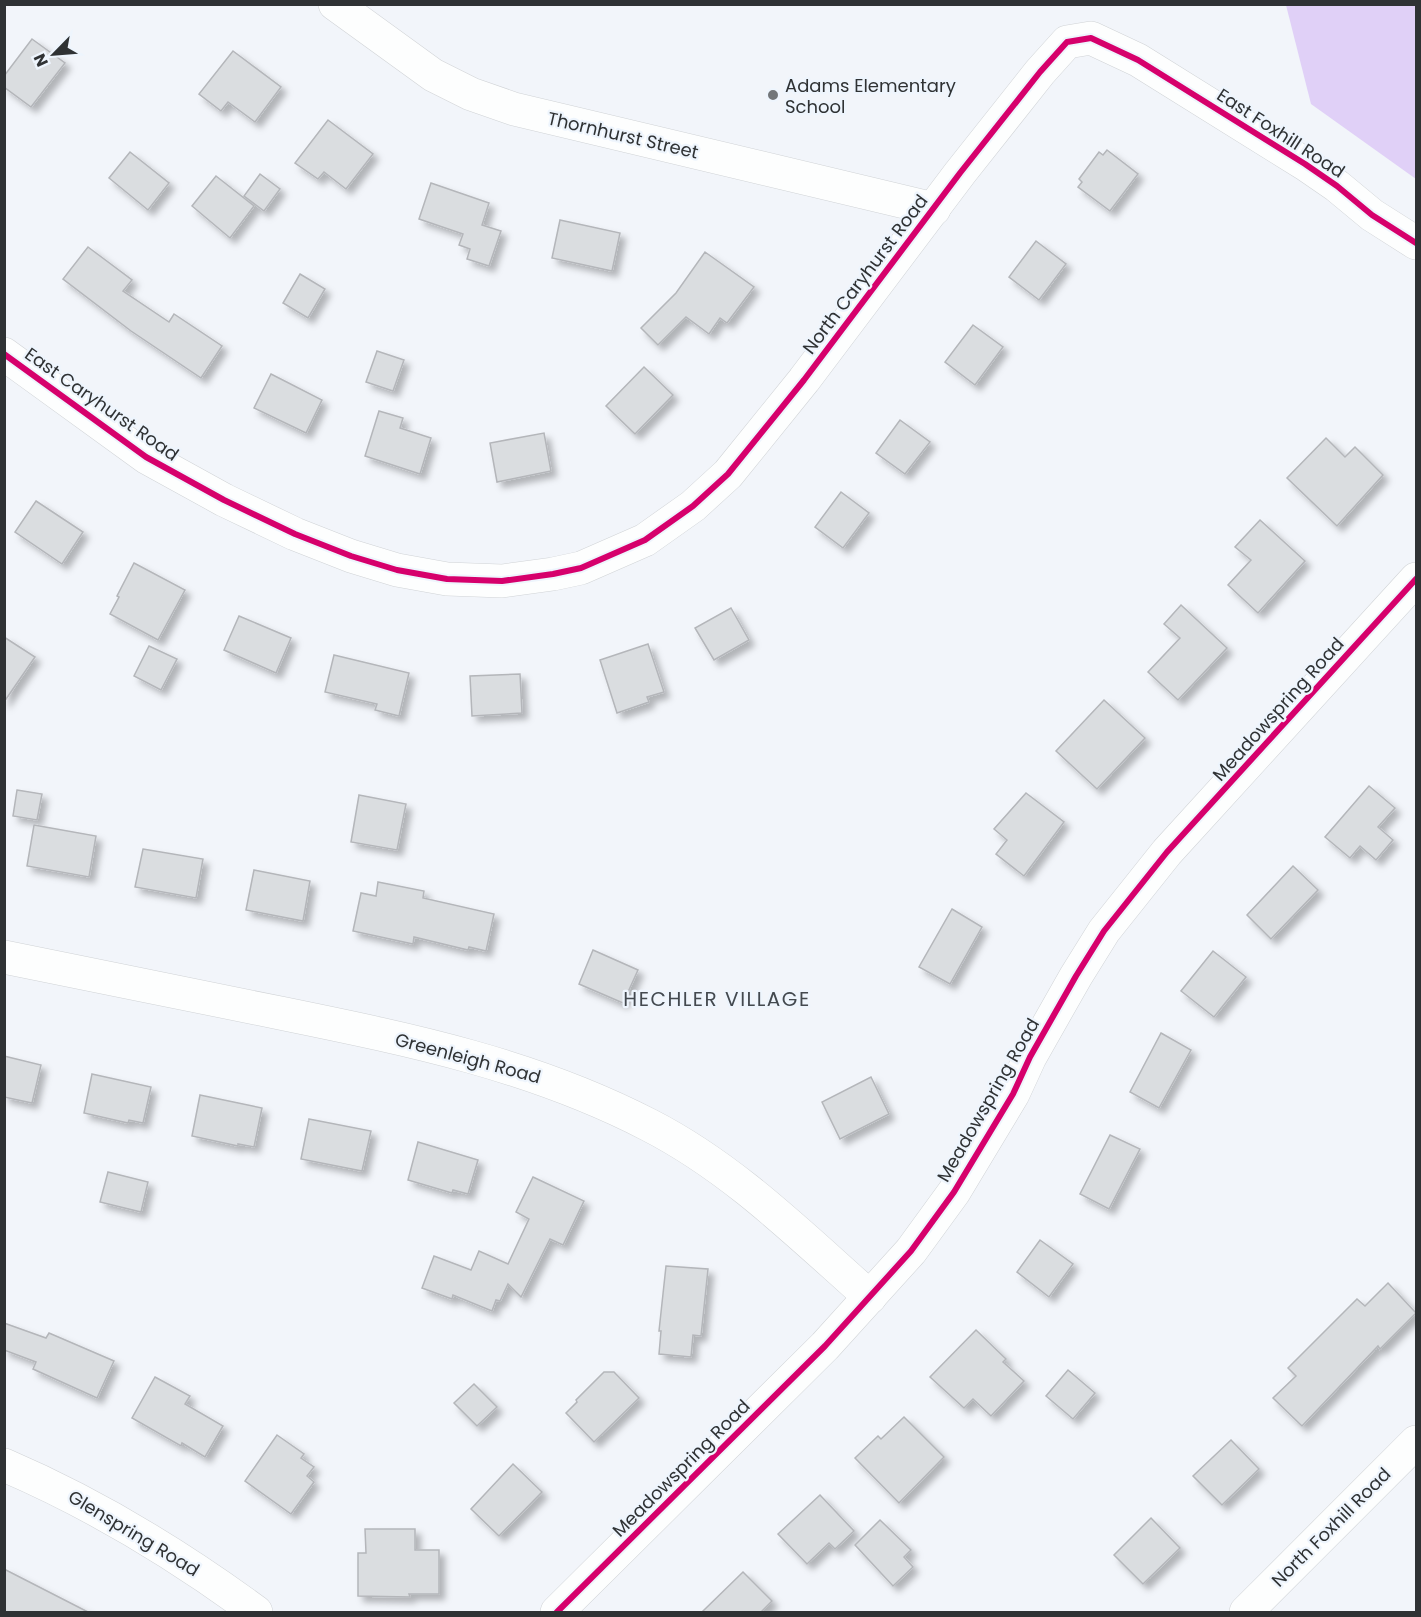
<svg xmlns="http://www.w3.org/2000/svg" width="1421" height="1617" font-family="Poppins,sans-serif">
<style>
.forest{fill:#e0d0f7}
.building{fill:#dadde0;stroke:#b4b6ba;stroke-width:1.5;filter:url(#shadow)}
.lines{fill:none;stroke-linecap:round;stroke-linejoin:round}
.minor-casing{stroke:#d0d3d6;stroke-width:34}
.minor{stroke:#fdfefe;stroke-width:33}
.cycleway-casing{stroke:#eef5fd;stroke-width:10}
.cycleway{stroke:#d6006c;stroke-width:6}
.poi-dot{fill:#737679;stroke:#eef5fd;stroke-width:2}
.labels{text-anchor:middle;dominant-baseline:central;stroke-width:4.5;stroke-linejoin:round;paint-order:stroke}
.poi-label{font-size:18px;fill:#2f3234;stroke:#eef5fd;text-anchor:start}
.street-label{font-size:18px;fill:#2f3234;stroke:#eef5fd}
.neighbourhood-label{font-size:20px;letter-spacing:1.5px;fill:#43494f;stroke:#eef5fd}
</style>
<defs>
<filter id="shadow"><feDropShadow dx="5.5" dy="5.5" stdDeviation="3" flood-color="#0004"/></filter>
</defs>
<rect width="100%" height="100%" fill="#f2f5fa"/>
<!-- forest -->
<path class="forest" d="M1286,5H1416V179L1311,104Z"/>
<!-- building -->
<g class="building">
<path d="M32,39L65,63L31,107L4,87V76Z"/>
<path d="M233,51L281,87L255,122L228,102L221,111L199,94Z"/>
<path d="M328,120L373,154L346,189L324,172L318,179L295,163Z"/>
<path d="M1107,150L1138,174L1110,211L1078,187L1082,182L1079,179L1099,152L1103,155Z"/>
<path d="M130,152L169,183L148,210L109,178Z"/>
<path d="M260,174L280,189L264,211L244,196Z"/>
<path d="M216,176L254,206L230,238L192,206Z"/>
<path d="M431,183L489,203L482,225L501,231L489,266L467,259L470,249L459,245L463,234L419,219Z"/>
<path d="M560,220L620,233L612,271L552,258Z"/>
<path d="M1036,241L1066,264L1039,300L1009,277Z"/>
<path d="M88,247L132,280L123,291L169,322L174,314L222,346L201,378L131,331L63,279Z"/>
<path d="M705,252L754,287L727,323L720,318L709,334L686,317L658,345L641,328L676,293Z"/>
<path d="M300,274L325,289L308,318L283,303Z"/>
<path d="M973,325L1003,347L975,385L945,362Z"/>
<path d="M377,351L404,360L393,391L366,382Z"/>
<path d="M644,367L673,395L635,434L606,406Z"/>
<path d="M271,374L322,400L306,433L254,408Z"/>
<path d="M379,411L403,418L400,428L431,438L420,474L365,456Z"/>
<path d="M900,420L930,442L905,474L876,453Z"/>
<path d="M544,433L551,471L497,482L490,443Z"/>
<path d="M1326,438L1345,457L1355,447L1383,475L1337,526L1287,478Z"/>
<path d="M841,492L869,513L843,548L815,527Z"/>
<path d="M36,501L83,532L62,564L15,532Z"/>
<path d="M1260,520L1305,561L1258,613L1228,585L1251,560L1235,547Z"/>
<path d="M134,563L185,590L158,640L110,614L119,597L117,596Z"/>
<path d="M1181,605L1227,648L1178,700L1148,672L1180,638L1164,624Z"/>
<path d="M731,608L749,640L714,660L695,628Z"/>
<path d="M239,616L291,638L276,673L224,650Z"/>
<path d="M4,637L35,657L4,702Z"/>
<path d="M648,644L664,692L647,697L649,702L617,713L600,660Z"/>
<path d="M149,646L177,659L161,690L134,676Z"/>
<path d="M334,655L409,673L399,716L375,710L377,704L325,692Z"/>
<path d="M520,674L522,713L472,716L470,676Z"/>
<path d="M1104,700L1145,738L1097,789L1056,751Z"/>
<path d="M1369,786L1395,808L1378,827L1393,840L1376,860L1360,846L1350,858L1325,837Z"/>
<path d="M17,790L42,794L37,820L13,816Z"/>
<path d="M1026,793L1064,822L1024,876L996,854L1007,840L994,829Z"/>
<path d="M359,795L406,804L397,850L351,842Z"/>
<path d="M34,825L96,836L89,877L27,866Z"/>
<path d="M143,849L203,859L196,898L135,887Z"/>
<path d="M1293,866L1318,890L1271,939L1247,915Z"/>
<path d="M254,870L310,881L303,921L246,910Z"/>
<path d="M378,882L424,891L423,898L494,914L486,951L469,947L468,950L414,937L413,944L353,931L361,893L376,896Z"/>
<path d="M952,909L982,927L950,984L919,967Z"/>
<path d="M593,950L638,970L623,1003L579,984Z"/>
<path d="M1213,951L1246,977L1214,1017L1181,991Z"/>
<path d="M1161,1033L1191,1050L1159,1108L1130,1092Z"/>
<path d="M4,1056L41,1065L32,1103L4,1097Z"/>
<path d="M92,1074L151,1087L143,1123L129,1120L128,1123L84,1113Z"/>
<path d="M871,1077L889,1114L840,1139L822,1102Z"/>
<path d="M200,1095L262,1108L254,1147L238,1144V1146L192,1136Z"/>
<path d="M309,1119L371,1131L362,1171L301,1159Z"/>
<path d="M1110,1135L1140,1149L1109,1209L1080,1194Z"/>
<path d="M418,1142L478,1160L468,1194L453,1190L452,1193L408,1180Z"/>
<path d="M108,1172L148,1182L141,1212L100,1202Z"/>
<path d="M533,1177L584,1201L563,1245L550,1239L521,1297L508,1284L500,1301L496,1300L492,1311L453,1295L452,1299L422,1288L434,1256L471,1270L479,1251L508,1264L529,1219L516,1212Z"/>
<path d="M1040,1240L1073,1264L1049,1297L1017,1272Z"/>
<path d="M666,1266L708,1269L701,1336L693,1335L691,1357L659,1354L661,1331H659Z"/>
<path d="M1388,1283L1416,1313L1380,1349L1378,1346L1302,1426L1273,1398L1296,1376L1288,1368L1357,1299L1365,1306Z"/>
<path d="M4,1323L46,1338L49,1333L114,1361L97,1398L33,1369L36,1362L4,1350Z"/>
<path d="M976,1330L1006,1359L1003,1362L1024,1381L991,1416L973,1399L964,1408L930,1377Z"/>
<path d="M1068,1370L1095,1393L1073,1419L1046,1396Z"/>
<path d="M604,1372H614L639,1398L594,1442L566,1413L577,1402L576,1400Z"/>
<path d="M155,1377L190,1396L185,1404L223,1426L205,1457L182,1443L181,1446L132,1418Z"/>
<path d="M474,1384L497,1407L477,1426L454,1403Z"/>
<path d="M904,1417L944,1457L899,1503L855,1458L878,1436L881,1439Z"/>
<path d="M277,1435L304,1454L301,1458L314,1467L307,1476L314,1482L291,1514L245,1481Z"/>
<path d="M1231,1440L1259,1469L1222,1505L1193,1476Z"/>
<path d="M513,1464L542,1492L499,1536L471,1509Z"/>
<path d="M820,1495L854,1531L835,1549L829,1543L807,1564L778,1534Z"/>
<path d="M1151,1518L1180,1548L1143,1584L1114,1555Z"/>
<path d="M880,1520L911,1550L904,1557L913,1567L893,1586L855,1545Z"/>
<path d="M365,1529H415V1550H439V1594H409L410,1597L358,1596V1553H366Z"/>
<path d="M4,1569L88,1612H4Z"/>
<path d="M743,1572L772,1601L761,1612H702Z"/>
</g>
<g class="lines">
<defs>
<g id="minor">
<path d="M335,4L433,75L471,94L514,109L934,209"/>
<path d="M4,354L146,457L224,500L295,534L351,556L397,570L447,579L502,581L553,574L581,568L645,540L693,506L728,474L804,380L960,173L1040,72L1067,42L1091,38L1138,60L1305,164L1337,186L1372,215L1416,243"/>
<path d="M4,957C98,976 191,995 285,1014C412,1040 533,1065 649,1125C733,1168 800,1235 870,1297"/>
<path d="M4,1465C95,1504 177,1554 256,1612"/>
<path d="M557,1612L825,1346L911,1251L954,1192L1013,1094L1030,1057L1076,976L1104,931L1167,852L1416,579"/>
<path d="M1246,1612L1416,1442"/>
</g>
</defs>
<!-- minor casing -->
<use href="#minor" class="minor-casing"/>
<!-- minor -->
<use href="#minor" class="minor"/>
<defs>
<g id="cycleway">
<path d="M4,354L146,457L224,500L295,534L351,556L397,570L447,579L502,581L553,574L581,568L645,540L693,506L728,474L804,380L960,173L1040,72L1067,42L1091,38L1138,60L1305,164L1337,186L1372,215L1416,243"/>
<path d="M557,1612L825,1346L911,1251L954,1192L1013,1094L1030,1057L1076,976L1104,931L1167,852L1416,579"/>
</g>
</defs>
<!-- cycleway casing -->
<use href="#cycleway" class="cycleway-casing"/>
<!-- cycleway -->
<use href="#cycleway" class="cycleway"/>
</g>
<!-- markers -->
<circle class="poi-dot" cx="773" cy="95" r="6"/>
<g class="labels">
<!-- poi labels -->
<g class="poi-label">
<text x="785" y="85">Adams Elementary<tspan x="785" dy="21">School</tspan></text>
</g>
<!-- street labels -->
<g class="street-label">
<text transform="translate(1281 133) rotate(33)">East Foxhill Road</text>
<text transform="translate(623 135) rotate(13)">Thornhurst Street</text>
<text transform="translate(865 274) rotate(-53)">North Caryhurst Road</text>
<text transform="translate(102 404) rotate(35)">East Caryhurst Road</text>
<text transform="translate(1278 709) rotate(-48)">Meadowspring Road</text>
<text transform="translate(468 1058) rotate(15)">Greenleigh Road</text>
<text transform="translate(988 1100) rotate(-60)">Meadowspring Road</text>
<text transform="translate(681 1468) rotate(-45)">Meadowspring Road</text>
<text transform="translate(1331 1527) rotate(-45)">North Foxhill Road</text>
<text transform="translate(134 1533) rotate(31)">Glenspring Road</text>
</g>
<!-- neighbourhood labels -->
<g class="neighbourhood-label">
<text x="717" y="999">HECHLER VILLAGE</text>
</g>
</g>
<!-- border -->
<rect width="1421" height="1617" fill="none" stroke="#2f3234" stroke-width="12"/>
<!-- north arrow -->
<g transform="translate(54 54) rotate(245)" stroke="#eef5fd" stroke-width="4.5" paint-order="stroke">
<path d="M0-4.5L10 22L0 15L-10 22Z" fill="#2f3234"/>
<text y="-9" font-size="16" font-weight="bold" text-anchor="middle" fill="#2f3234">N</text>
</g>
</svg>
